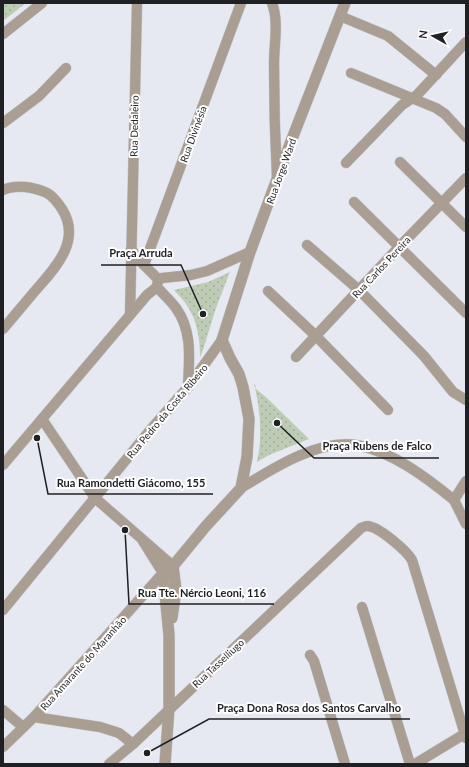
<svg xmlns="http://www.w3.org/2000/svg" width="469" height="767" font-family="Lato,sans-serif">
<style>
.park{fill:url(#park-dots)}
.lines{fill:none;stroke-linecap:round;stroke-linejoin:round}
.minor-casing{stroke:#c2c5cd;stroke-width:11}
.tertiary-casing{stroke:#c2c5cd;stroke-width:12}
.minor{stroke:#a99e91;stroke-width:10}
.tertiary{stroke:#a99e91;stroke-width:11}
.labels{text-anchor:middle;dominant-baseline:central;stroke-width:4;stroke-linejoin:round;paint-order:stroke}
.street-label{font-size:10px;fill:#1f2023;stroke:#fff}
.leader{fill:none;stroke:#1f2023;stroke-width:1.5}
.callout-dot{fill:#1f2023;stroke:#fff;stroke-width:1.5}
.callout-label{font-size:11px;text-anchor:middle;font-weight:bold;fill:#1f2023;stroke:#fff;stroke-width:4;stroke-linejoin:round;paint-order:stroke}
</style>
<defs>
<pattern id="park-dots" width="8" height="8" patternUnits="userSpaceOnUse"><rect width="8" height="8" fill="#beccb6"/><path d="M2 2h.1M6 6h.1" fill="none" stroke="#a3af9c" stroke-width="1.8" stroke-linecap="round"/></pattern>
</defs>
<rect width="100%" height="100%" fill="#e6e9f2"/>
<!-- park -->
<g class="park">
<path d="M3,3H26L3,21Z"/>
<path d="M230,272L216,308L203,350L200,357C200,338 197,320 186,304C183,299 178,295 174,290L208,282Z"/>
<path d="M254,383L256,386L255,388L268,399L309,439L269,455L257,462C263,436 260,409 254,383Z"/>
</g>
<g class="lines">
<defs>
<g id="minor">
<path d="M272,3C279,22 274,44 274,64C274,102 275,140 277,178"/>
<path d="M340,16L388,36L436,75"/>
<path d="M3,34L42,3"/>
<path d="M351,73L436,108L445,114L466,137"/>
<path d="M3,123L39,96L66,68"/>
<path d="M400,162L466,227"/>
<path d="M346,163L402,105L417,95L466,42"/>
<path d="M3,190C16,184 34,187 47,193C53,196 58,203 62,209C82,241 55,268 35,291C24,304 14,316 3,329"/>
<path d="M354,202L466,313"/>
<path d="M307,245L359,290L424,356L453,392L466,400"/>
<path d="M131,249L139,260L159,280"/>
<path d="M144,265L241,3"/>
<path d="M268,291L316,336L388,410"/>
<path d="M130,315L137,3"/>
<path d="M296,357L399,247L466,178"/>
<path d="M188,387C189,359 193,332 176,308C170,300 163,294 157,287C157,282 158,280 162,278L191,275L207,271L250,252"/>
<path d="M42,419L95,498L173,566"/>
<path d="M3,465L147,295L157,287"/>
<path d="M241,488C272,469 318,439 356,445C392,451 427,478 454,500L466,481"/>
<path d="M454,500L466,524"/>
<path d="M362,607L410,764"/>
<path d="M3,610L152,428L188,387L222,340"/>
<path d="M310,655L314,661L345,764"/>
<path d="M3,710L23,727"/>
<path d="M34,717L100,727L119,733L133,744"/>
<path d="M3,747L34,717L163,573L143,541"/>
<path d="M109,764L133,744L361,528C363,527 365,526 367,526C378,526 406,550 412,560L466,738"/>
<path d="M415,764L466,733"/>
</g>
<g id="tertiary">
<path d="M172,618L176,590L173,566"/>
<path d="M165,764L169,708V635L163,573L173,566L206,526L241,488L247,457L249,419L243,387L239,374L230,358L222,340L250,252L290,144L345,3"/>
</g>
</defs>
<!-- minor casing -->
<use href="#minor" class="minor-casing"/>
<!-- tertiary casing -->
<use href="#tertiary" class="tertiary-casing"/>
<!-- minor -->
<use href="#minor" class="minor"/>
<!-- tertiary -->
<use href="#tertiary" class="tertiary"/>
</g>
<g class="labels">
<!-- street labels -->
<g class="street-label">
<text transform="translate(134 126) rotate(-89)">Rua Dedaleiro</text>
<text transform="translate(193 134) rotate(-70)">Rua Divinésia</text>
<text transform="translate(281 171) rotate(-70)">Rua Jorge Ward</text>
<text transform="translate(381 267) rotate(-47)">Rua Carlos Pereira</text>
<text transform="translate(167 411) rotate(-50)">Rua Pedro da Costa Ribeiro</text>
<text transform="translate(83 663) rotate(-48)">Rua Amarante do Maranhão</text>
<text transform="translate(218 663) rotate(-43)">Rua Tasselliugo</text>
</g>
</g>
<!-- callouts -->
<path class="leader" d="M203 314L181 265H101M277 423L314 458H439M37 438L48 494H213M125 530L129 604H274M147 753L209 719H410"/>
<g class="callout-dot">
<circle cx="203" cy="314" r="4"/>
<circle cx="277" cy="423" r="4"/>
<circle cx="37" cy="438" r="4"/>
<circle cx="125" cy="530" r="4"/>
<circle cx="147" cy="753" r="4"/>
</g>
<g class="callout-label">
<text x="141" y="257">Praça Arruda</text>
<text x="377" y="450">Praça Rubens de Falco</text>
<text x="131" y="487">Rua Ramondetti Giácomo, 155</text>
<text x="202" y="597">Rua Tte. Nércio Leoni, 116</text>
<text x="309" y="712">Praça Dona Rosa dos Santos Carvalho</text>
</g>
<!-- border -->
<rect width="469" height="767" fill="none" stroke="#1f2023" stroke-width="8"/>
<!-- north arrow -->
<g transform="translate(433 36) rotate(278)" stroke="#ffffff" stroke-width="3" paint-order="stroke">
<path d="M0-3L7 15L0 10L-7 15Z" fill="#1f2023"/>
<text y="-6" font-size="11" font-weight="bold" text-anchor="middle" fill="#1f2023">N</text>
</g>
</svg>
